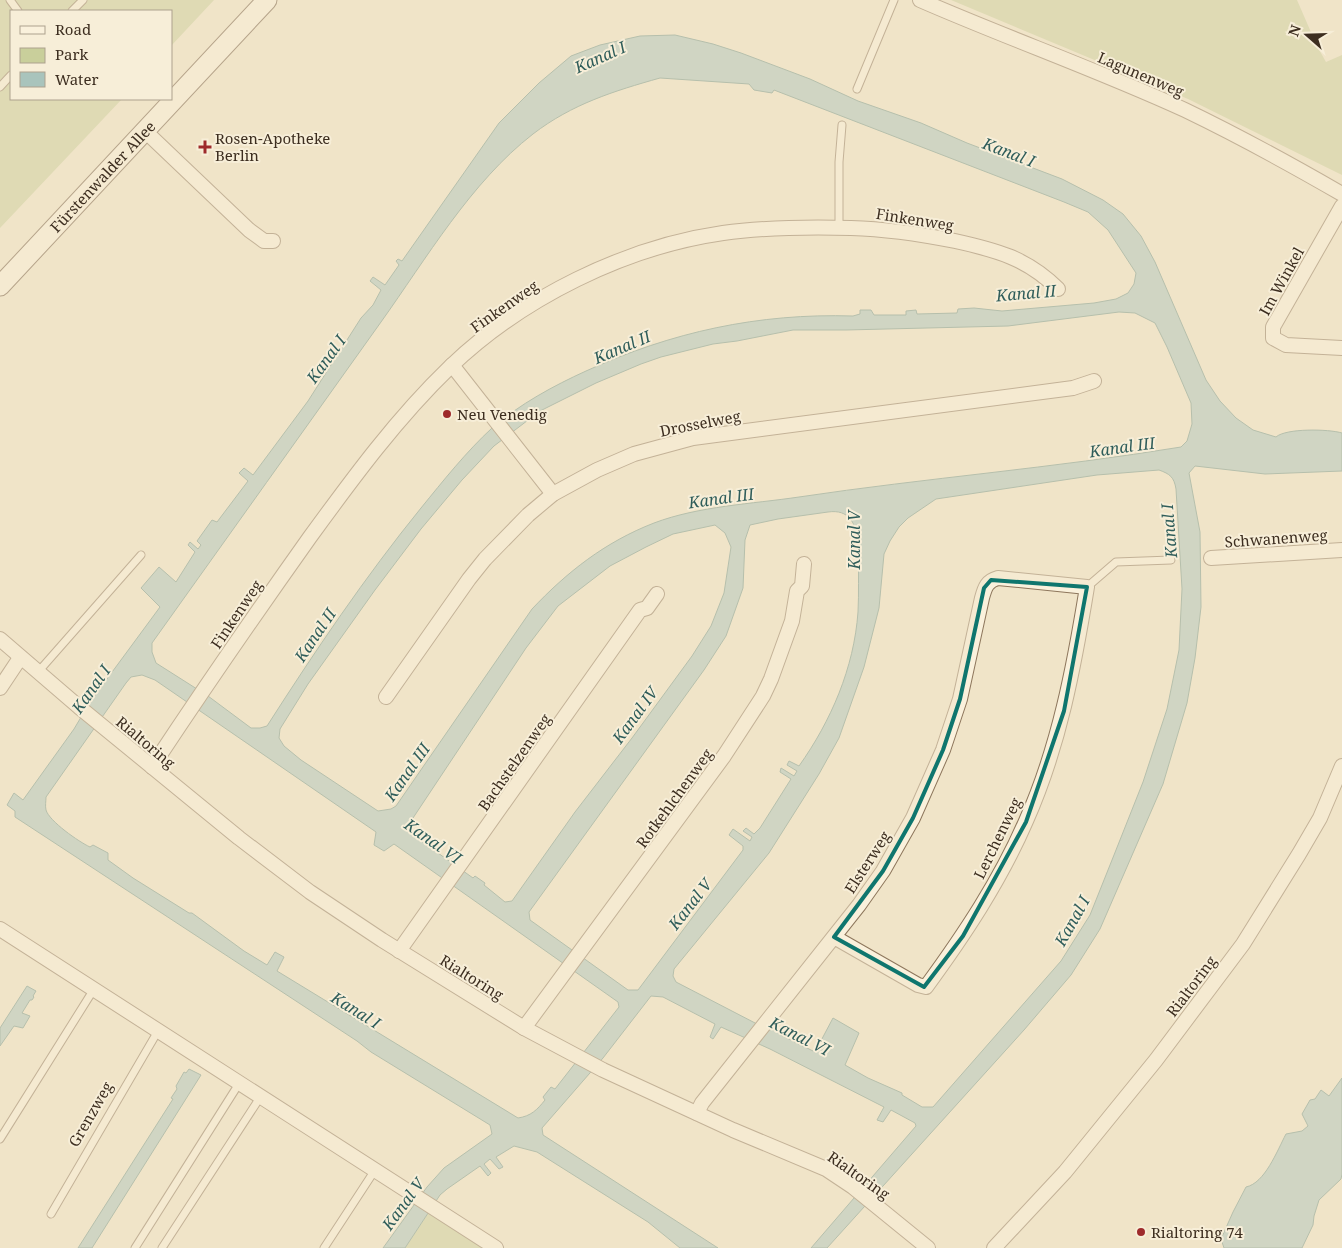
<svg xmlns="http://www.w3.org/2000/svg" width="1342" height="1248" font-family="'Noto Serif',serif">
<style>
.green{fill:#c9cf9b}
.water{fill:#a9c4bc;stroke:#6f938a;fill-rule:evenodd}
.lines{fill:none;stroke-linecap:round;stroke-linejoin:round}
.lane-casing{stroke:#8d765c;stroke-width:9}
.street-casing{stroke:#8d765c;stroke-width:16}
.secondary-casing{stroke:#6f573f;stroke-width:21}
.lane{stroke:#faf1dc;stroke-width:7}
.street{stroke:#faf1dc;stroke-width:14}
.secondary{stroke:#faf1dc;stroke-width:19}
.marked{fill:none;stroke:#0f766e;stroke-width:4;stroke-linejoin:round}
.poi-dot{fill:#9e2a2b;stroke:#f7eed8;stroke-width:2}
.labels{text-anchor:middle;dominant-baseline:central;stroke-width:4;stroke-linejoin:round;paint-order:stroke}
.street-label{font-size:15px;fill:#3d2e20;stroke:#f7eed8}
.poi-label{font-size:15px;fill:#3d2e20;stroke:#f7eed8;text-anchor:start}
.water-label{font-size:16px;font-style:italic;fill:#2f5d5a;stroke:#f7eed8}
</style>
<rect width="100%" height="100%" fill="#f0e4c8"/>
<!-- green -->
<g class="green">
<path d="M0,0H214L171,46V11H11V99H122L0,228Z"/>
<path d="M951,0H1297L1317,46L1326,62L1342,55V175L1188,99Z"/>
<path d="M429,1212L488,1248H405Z"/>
</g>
<!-- water -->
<g class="water">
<path d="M675,35L713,44L741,53L810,79L858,101L921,123L967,143L1062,179L1103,200L1123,214L1141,236L1155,262L1206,380L1220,401L1236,418L1253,430L1276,437C1286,428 1329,429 1342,433V471L1265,474L1195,466L1189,473L1200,532L1201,607L1195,658L1187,703L1163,784L1100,929L1071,975L1024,1030L827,1248H811L916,1126L915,1123L891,1110L883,1122L877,1120L884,1107L770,1049L721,1027L713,1039L710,1037L715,1024L663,997L651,996L603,1058L542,1128L543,1135L718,1248H680L648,1222L537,1152L514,1146L496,1157L503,1167L499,1169L490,1159L484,1164L491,1173L488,1176L480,1166L447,1189L440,1195L405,1248H383L427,1187L444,1168L492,1134L490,1125L371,1052L357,1041L15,817V811L7,805L14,793L23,800L74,729L90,702L160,607L141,588L159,567L176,582L195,552L188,545L190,542L198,549L201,545L197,541L212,520L217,522L248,481L239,473L244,468L253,475L308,401L361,318L373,305L381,290L370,281L373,277L385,285L399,265L396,261L398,259L402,261L499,123L539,83L571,56L600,45L640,36ZM660,78L749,84L754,90L772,93L774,90L1064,202L1088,212L1108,230L1136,273L1134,284L1128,293L1116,299L1094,303L1002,311L974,308L958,309L957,313L917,314L916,310L906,311V315H874L871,310H860V314L853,316C758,313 672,332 586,371C553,386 520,404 492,428C466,452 443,481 421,508C365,577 315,651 267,726L260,728H251L208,696L156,663L152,652V643C228,536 305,429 381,322C426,259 471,182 533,134C572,104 614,91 660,78ZM1119,312L1135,313L1155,323L1167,347L1191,403L1192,424L1187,441L1181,447C1054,468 926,478 799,497C752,504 699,506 654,523C605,542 567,572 532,609L396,806L391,809L378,811L301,760L284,746L279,738L280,729L308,684L375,590L421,529L462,480L494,446L540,411L596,383L641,364L661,357L713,344L737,341L793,330H846L1008,326ZM1159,470C1170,474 1174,477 1176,489L1182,589L1179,650L1167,709L1143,782L1114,855L1090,915L1061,961L933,1107H922L902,1095V1093L868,1078L845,1065L859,1033L833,1018L815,1052L779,1034L776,1031L757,1024L676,982L673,976L674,969L769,853L819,774L839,738L864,667L879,608L884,554L890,541L899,527L908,518L936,499L1097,475ZM828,512C849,509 856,523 858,542H854L855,553L859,554C858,574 859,593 858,612C854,668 831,721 799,766L789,761L787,765L797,771L794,776L781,768L780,772L791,779L760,828L754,834L746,828L743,831L752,837L750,841L733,829L729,835L743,846V850L638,990H628L530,920L529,912L704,670L726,636L743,588L745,540L750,525L778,519ZM715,525L725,533L731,547L724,593L711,626L692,656L632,738L575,812L512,901L505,902L484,885L485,883L475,876L473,878L410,833L409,830L411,821L526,648L558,606L610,566L646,547L673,534ZM142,675L155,680L376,832L374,845L384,851L394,844L618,1002L619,1007L555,1089L551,1087L543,1097L545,1100C537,1110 531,1116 518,1118L277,971L284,957L275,952L267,965L244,951L192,913H189L133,878L108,860V853L93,845L90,847C79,842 49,821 46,810C45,806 46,801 46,797L126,683L131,677Z"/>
<path d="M27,986L36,991L33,996L34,997L32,1000H30L22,1013L30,1016L23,1028L14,1026L0,1046V1028Z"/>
<path d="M189,1069L201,1075L92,1248H78L173,1099L171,1098L177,1089L176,1086L184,1072L186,1073Z"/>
<path d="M1342,1078V1174L1341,1179L1319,1200L1314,1216L1313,1225L1302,1248H1224L1221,1239L1233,1212L1246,1187C1265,1183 1277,1151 1286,1134L1302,1131L1308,1126L1302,1114L1310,1100L1315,1099L1321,1090L1329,1096Z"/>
</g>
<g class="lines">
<defs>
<g id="lane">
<path d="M10,0L18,11"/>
<path d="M72,11L83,0"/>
<path d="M0,87L11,75"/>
<path d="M857,89L894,0"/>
<path d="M839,227V162L842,125"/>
<path d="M1087,587L1116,562L1171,560"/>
<path d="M38,672L141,555"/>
<path d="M0,1139L94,989"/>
<path d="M51,1214L158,1031"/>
<path d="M135,1248L240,1082"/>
<path d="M162,1248L261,1096"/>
<path d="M324,1248L375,1170"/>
</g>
<g id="street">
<path d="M920,0C1007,38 1098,70 1185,110C1239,136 1290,164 1342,194"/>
<path d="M144,130L249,230L264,241H273"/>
<path d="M1342,206L1273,327V338L1286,345L1342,348"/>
<path d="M452,365L553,494"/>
<path d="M1211,558L1342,550"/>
<path d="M0,639L79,707L239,838L310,892L382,940L524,1028L603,1070L733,1130L826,1169L853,1187L928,1248"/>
<path d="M0,688L20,658"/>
<path d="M386,697L469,579L485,559L528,515L553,494L597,470L634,454L693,438L1073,388L1094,381"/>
<path d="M152,767C203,690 256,613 310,537C353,478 397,418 450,367C522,298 625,247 723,233C765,227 809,227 851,228C887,229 920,234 955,241C996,250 1027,258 1058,289"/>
<path d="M0,929L496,1248"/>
<path d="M399,951L640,610L647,608L657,594"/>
<path d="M524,1028L724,756L763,696L771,679L792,621L797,591L802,586L804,564"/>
<path d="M697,1113L702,1103L859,905L883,871L913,818L943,750L960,699L982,598C985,587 987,581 998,578L1087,587C1074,667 1059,747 1026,821C1000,881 964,935 926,987L918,985L834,937"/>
<path d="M994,1248L1065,1172L1156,1060L1243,944L1299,854L1320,818L1342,766"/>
</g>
<g id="secondary">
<path id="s1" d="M0,286L267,0"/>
</g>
</defs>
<!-- lane casing -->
<use href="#lane" class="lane-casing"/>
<!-- street casing -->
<use href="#street" class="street-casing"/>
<!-- secondary casing -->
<use href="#secondary" class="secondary-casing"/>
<!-- lane -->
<use href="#lane" class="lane"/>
<!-- street -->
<use href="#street" class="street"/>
<!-- secondary -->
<use href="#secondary" class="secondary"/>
</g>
<!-- marked area -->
<path d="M0 0H1342V1248H0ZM991,580L1087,587L1064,711L1026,822L963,936L924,987L834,937L883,871L913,818L943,750L960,699L984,588Z" fill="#f0e4c8" fill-opacity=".55" fill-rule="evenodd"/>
<path class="marked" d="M991,580L1087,587L1064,711L1026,822L963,936L924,987L834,937L883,871L913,818L943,750L960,699L984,588Z"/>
<!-- markers -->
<g class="poi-dot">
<path d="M202.5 139.5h5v5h5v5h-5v5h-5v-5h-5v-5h5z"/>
<circle cx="447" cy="414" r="5"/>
<circle cx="1141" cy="1232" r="5"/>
</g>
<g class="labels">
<!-- street labels -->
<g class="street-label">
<text transform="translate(1141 74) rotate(23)">Lagunenweg</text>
<text stroke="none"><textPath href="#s1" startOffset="150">Fürstenwalder Allee</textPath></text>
<text transform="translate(915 219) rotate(9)">Finkenweg</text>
<text transform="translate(1281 281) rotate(-61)">Im Winkel</text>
<text transform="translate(504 306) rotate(-35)">Finkenweg</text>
<text transform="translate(700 423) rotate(-11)">Drosselweg</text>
<text transform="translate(1276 538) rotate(-4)">Schwanenweg</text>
<text transform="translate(236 614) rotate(-56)">Finkenweg</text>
<text transform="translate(146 742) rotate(40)">Rialtoring</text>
<text transform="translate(514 762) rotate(-55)">Bachstelzenweg</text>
<text transform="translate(674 798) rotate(-54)">Rotkehlchenweg</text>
<text transform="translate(997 838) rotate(-64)">Lerchenweg</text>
<text transform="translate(867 862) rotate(-57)">Elsterweg</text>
<text transform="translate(472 977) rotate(32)">Rialtoring</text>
<text transform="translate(1191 986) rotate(-53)">Rialtoring</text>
<text transform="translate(90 1114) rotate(-60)">Grenzweg</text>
<text transform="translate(859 1175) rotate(35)">Rialtoring</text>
</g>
<!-- poi labels -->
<g class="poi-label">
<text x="215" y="138">Rosen-Apotheke<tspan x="215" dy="17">Berlin</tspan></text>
<text x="457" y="414">Neu Venedig</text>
<text x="1151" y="1232">Rialtoring 74</text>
</g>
<!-- water labels -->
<g class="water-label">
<text transform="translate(600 57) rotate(-24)">Kanal I</text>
<text transform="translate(1009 152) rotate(21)">Kanal I</text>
<text transform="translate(1026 293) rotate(-5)">Kanal II</text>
<text transform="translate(622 347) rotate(-23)">Kanal II</text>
<text transform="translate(326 359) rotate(-54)">Kanal I</text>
<text transform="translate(1122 447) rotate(-8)">Kanal III</text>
<text transform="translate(721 498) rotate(-8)">Kanal III</text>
<text transform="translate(1169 531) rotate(-95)">Kanal I</text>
<text transform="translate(854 540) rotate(-90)">Kanal V</text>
<text transform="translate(315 635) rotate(-56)">Kanal II</text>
<text transform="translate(91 689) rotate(-55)">Kanal I</text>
<text transform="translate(635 715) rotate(-54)">Kanal IV</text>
<text transform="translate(407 772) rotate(-55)">Kanal III</text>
<text transform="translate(433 841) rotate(35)">Kanal VI</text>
<text transform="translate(690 904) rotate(-52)">Kanal V</text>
<text transform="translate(1072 921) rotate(-61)">Kanal I</text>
<text transform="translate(356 1010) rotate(32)">Kanal I</text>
<text transform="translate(800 1036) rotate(27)">Kanal VI</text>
<text transform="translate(403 1204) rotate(-54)">Kanal V</text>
</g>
</g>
<!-- legend -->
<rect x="10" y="10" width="162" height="90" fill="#f7eed8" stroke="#ada18e"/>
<rect x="20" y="26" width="25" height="8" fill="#faf1dc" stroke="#ada18e"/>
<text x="55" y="35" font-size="15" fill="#3d2e20">Road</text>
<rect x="20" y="48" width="25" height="15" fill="#c9cf9b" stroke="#ada18e"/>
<text x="55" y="60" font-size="15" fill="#3d2e20">Park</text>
<rect x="20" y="72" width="25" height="15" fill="#a9c4bc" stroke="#ada18e"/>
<text x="55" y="85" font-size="15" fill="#3d2e20">Water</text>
<!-- north arrow -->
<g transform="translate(1307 35) rotate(290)" stroke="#f7eed8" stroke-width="4" paint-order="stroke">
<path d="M0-4L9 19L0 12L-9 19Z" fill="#3d2e20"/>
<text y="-8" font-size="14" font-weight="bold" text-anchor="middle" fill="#3d2e20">N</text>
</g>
</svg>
